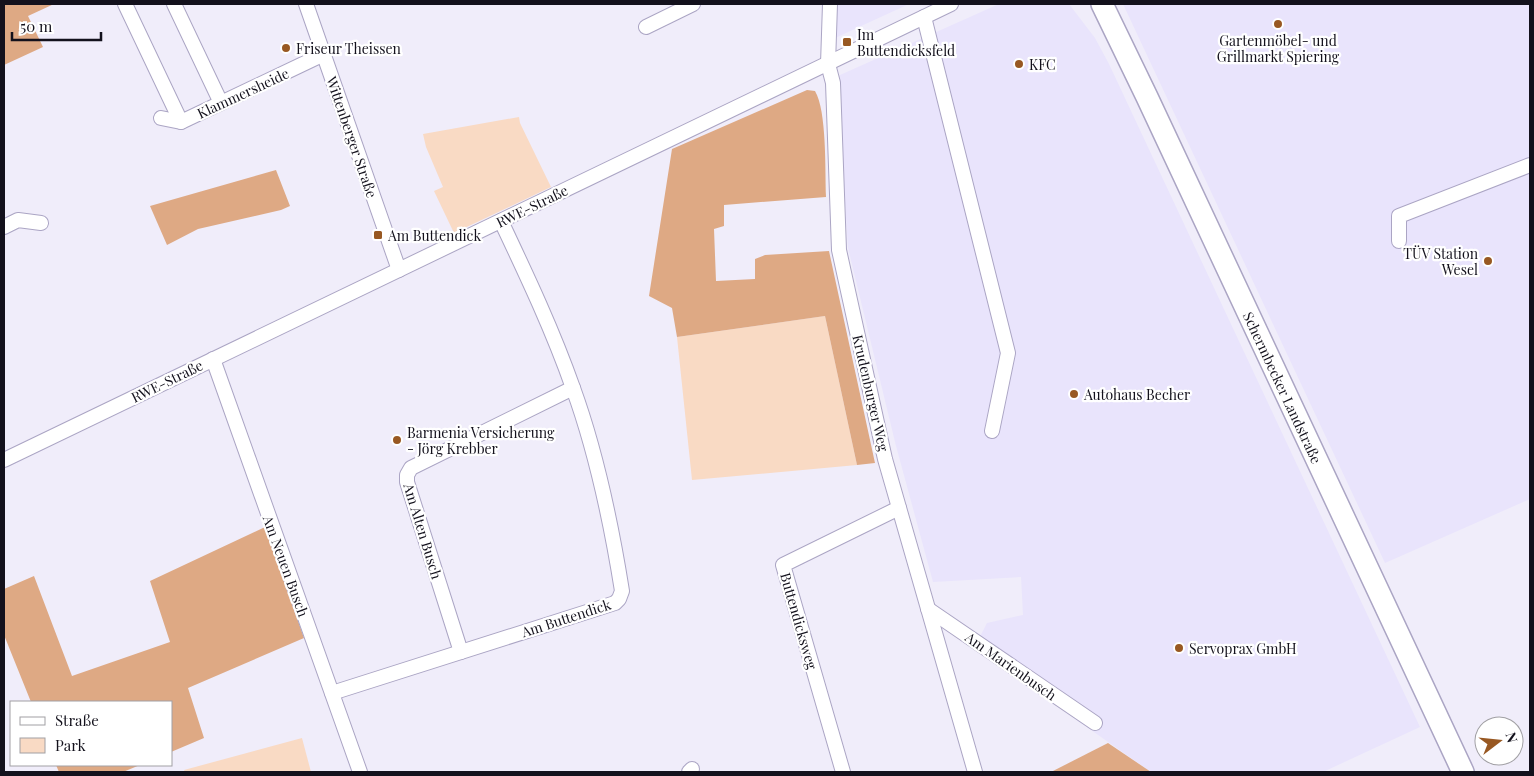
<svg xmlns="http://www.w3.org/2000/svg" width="1534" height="776" font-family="'Playfair Display',serif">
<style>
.built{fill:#e9e4fc}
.green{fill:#f9dac4}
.forest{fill:#dea984}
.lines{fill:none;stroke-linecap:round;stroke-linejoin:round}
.street-casing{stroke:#aba5c4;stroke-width:16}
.primary-casing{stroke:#aba5c4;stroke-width:24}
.street{stroke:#fff;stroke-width:14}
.primary{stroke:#fff;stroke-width:21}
.poi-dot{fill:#985822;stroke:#fff;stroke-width:2}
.labels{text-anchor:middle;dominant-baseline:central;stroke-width:4.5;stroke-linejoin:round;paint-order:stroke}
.poi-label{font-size:14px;fill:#13111c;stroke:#fff;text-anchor:start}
.street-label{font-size:14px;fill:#13111c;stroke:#fff}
</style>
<rect width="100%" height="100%" fill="#f0edfa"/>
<!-- built -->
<g class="built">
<path d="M835,4H909L833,39Z"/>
<path d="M999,4H1069L1095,38L1109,64L1420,727L1323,772H1151L974,648L987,623L1023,615L1021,577L933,582L896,446L848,248L837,80L840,75Z"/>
<path d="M1123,4H1530V499L1385,563Z"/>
</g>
<!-- green -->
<g class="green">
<path d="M519,117L520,123L551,187L454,233L434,191L443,187L426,147L423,134Z"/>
<path d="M825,316L857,465L692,480L677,337Z"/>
<path d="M302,738L311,772H185L184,770Z"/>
</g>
<!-- forest -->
<g class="forest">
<path d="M4,4H54L28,16L43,47L4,65Z"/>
<path d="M807,90L815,91C827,111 825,171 826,197L724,205V226L714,229L716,281L755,279V259L765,255L829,251L875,463L857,465L825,316L677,337L672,308L649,296L672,149Z"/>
<path d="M276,170L290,206L281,210L198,229L167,245L150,206Z"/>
<path d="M265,527L304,638L188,688L204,738L171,752V702H31L4,635V589L34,576L72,676L170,642L150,581Z"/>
<path d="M1108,743L1151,772H1051Z"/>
<path d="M56,765H140L123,772H59Z"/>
</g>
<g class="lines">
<defs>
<g id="street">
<path d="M125,4L181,122"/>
<path d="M174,4L221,103"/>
<path d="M306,4L399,270"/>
<path d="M830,4L828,64L833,83L839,250L885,459L975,772"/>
<path d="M924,17L1008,353L992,431"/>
<path d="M646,27L693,4"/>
<path d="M161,118L181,122L324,54"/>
<path d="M4,227L18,220L41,223"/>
<path d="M1399,241V216L1530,165"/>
<path d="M213,359L360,772"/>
<path d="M4,460L951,4"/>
<path d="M928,609L1095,723"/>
<path d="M461,652L407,482V475L411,468L573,388"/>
<path d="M332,693L615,603L619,599L622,591C611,522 597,454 573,388C553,331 527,276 501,221"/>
<path d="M689,772L692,769"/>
<path d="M843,772L783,565L899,508"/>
</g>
<g id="primary">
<path id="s1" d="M1102,4L1147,97L1463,772"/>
</g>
</defs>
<!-- street casing -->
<use href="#street" class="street-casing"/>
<!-- primary casing -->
<use href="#primary" class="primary-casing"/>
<!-- street -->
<use href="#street" class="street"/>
<!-- primary -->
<use href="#primary" class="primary"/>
</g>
<!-- markers -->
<g class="poi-dot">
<circle cx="1278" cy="24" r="5"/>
<rect x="842" y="37" width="10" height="10" rx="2.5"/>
<circle cx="286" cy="48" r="5"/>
<circle cx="1019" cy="64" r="5"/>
<rect x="373" y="230" width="10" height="10" rx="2.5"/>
<circle cx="1488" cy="261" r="5"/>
<circle cx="1074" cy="394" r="5"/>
<circle cx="397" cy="440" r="5"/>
<circle cx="1179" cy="648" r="5"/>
</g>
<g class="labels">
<!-- poi labels -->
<g class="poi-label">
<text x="857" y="34">Im<tspan x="857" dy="16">Buttendicksfeld</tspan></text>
<text x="1278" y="40" text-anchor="middle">Gartenmöbel- und<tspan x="1278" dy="16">Grillmarkt Spiering</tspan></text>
<text x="296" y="48">Friseur Theissen</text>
<text x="1029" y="64">KFC</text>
<text x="388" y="235">Am Buttendick</text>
<text x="1478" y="253" text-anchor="end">TÜV Station<tspan x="1478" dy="16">Wesel</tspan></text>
<text x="1084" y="394">Autohaus Becher</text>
<text x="407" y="432">Barmenia Versicherung<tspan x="407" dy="16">- Jörg Krebber</tspan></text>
<text x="1189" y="648">Servoprax GmbH</text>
</g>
<!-- street labels -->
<g class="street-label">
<text transform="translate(243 93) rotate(-25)">Klammersheide</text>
<text transform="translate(352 137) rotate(71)">Wittenberger Straße</text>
<text transform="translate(532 206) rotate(-26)">RWE-Straße</text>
<text transform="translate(167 381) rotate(-26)">RWE-Straße</text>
<text stroke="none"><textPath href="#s1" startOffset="424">Schermbecker Landstraße</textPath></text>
<text transform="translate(871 393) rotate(77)">Krudenburger Weg</text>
<text transform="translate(423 531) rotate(73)">Am Alten Busch</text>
<text transform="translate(286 566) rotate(70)">Am Neuen Busch</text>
<text transform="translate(566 618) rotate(-18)">Am Buttendick</text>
<text transform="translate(799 621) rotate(74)">Buttendicksweg</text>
<text transform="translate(1011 666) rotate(35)">Am Marienbusch</text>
</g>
</g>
<!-- border -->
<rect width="1534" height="776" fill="none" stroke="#13111c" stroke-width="10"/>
<!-- legend -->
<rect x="10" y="701" width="162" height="65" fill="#ffffff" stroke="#a1a0a4"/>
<rect x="20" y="717" width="25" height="8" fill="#ffffff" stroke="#a1a0a4"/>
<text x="55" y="726" font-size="15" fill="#13111c">Straße</text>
<rect x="20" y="738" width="25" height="15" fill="#f9dac4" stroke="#a1a0a4"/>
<text x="55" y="751" font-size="15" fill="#13111c">Park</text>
<!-- north arrow -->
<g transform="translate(1499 741) rotate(74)"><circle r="24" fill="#ffffff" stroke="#a1a0a4"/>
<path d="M0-4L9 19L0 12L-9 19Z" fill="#985822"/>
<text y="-8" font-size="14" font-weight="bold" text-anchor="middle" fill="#13111c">N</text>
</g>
<!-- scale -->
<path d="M12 32v8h89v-8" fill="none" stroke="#13111c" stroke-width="2.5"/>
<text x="20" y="32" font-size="15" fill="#13111c" stroke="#ffffff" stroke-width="4" paint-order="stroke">50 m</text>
</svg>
